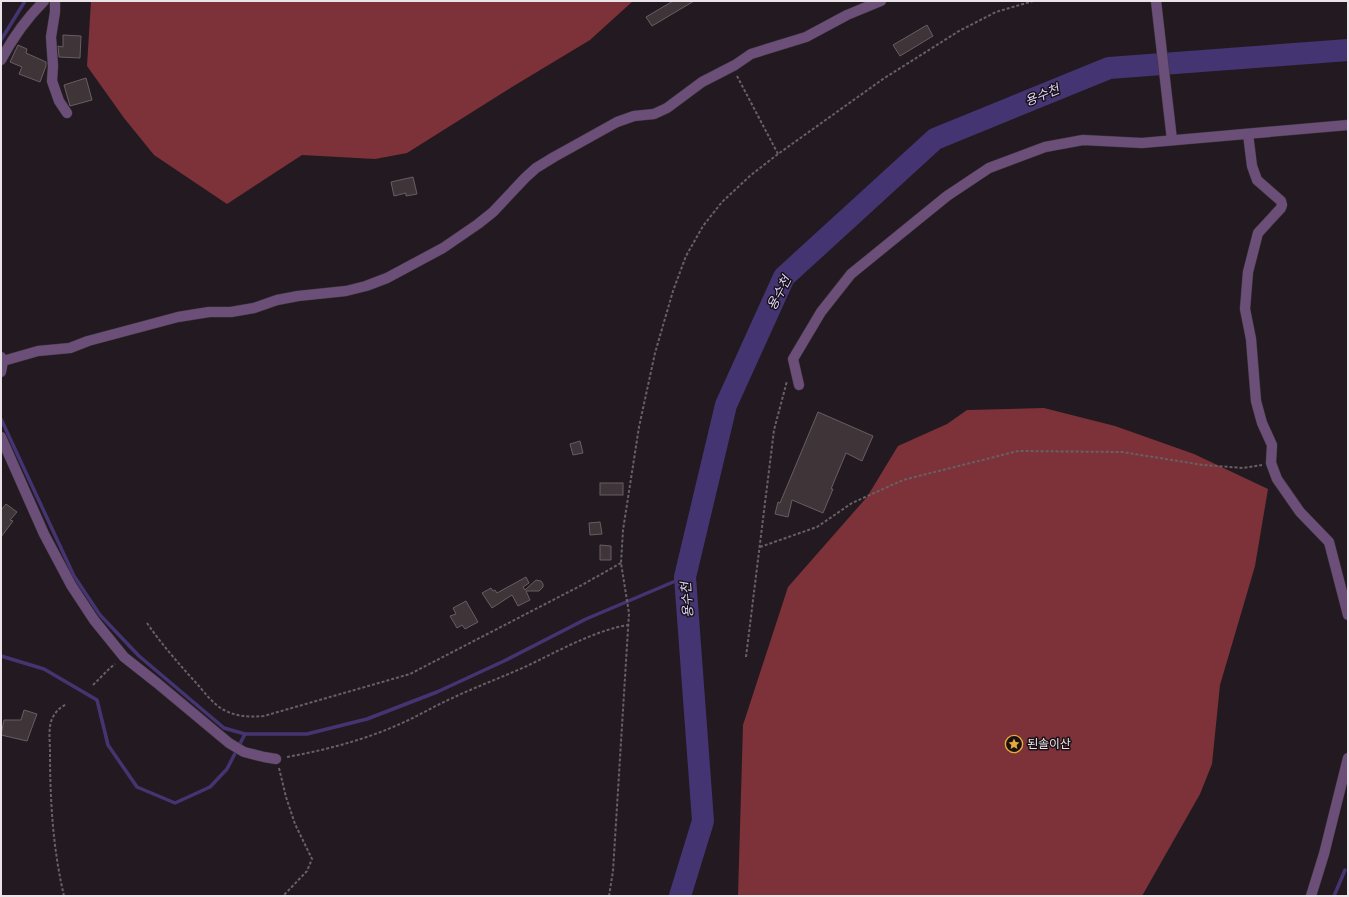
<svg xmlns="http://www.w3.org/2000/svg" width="1349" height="897" font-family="'Fira Sans','Noto Sans KR',sans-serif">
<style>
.forest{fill:#7c3238}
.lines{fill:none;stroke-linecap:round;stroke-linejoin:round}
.stream{stroke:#453472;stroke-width:3.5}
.river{stroke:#453472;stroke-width:22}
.building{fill:#3f3538;stroke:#695d61}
.minor-casing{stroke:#3e363c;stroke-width:11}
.path{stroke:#676065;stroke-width:2;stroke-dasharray:3 2;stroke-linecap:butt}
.minor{stroke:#6b4f79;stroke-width:10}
.labels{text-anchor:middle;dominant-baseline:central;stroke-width:3;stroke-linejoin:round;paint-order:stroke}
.poi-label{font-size:12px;fill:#eae4e8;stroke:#191117;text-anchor:start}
.water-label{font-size:13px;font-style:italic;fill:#dbd4fb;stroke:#191117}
</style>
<rect width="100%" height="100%" fill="#221a20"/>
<!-- forest -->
<g class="forest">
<path d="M91,1H633L590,40L512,87L407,153L375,159L302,155L227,204L154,155L124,118L87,66Z"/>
<path d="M1044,408L1115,426L1194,454L1268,489L1255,566L1220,685L1212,764L1200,794L1142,896H738L743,725L788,587L867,497L898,446L947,424L967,410Z"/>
</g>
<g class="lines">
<!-- stream -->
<g class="stream">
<path d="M1,40L25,1"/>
<path d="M1,419L74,576L100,615L139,656L224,728L245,734"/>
<path d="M1,656L44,669L97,700L108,745L137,787L175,803L210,787L227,769L245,734H307L367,719L437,692L504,661L586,619L685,577"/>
<path d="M1334,896L1345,870"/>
</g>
<!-- river -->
<path class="river" d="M680,896L703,821L685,577L726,405L784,277L935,139L1109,68L1348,50"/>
</g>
<!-- building -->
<g class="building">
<path d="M673,1H694L652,26L646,17Z"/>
<path d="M927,25L933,36L900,56L893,45Z"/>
<path d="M63,35L81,36L80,58L59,57L58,46L63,47Z"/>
<path d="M18,45L27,49L26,53L46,62V66L40,82L19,74L22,67L10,62Z"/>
<path d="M86,78L92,100L70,106L64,85Z"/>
<path d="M413,177L417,194L406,196V193L394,196L391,182Z"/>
<path d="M818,412L873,436L862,461L846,453L831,489H833L823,513L792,500L788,517L775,514L778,502L780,503Z"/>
<path d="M580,441L583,453L573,455L570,444Z"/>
<rect x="600" y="483" width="23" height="12"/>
<path d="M6,504L17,512L10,520L13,521L1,537V510Z"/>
<path d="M600,522L602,534L590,535L589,523Z"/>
<path d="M600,545L611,546V560H600Z"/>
<path d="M526,577L529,583L523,587L525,590L536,580L541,581L543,584V587L539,591H526L530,600L518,606L512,595L492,608L482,593L491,588L493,591L495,590L497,593Z"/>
<path d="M466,601L478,622L465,629L462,625L457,628L450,616L456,614L453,608Z"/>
<path d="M24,710L37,714L27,741L1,735L4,720H21Z"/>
</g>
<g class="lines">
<defs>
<g id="minor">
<path d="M55,1V12L51,37L53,66L52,81L59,101L67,113"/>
<path d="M1156,1L1172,140"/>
<path d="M1,60C12,39 27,18 44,1"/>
<path d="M1248,134L1252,166L1257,180L1281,201L1282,205L1281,208L1258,233L1248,272L1245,309L1251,339L1256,401L1262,423L1272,445L1271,463L1277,479L1300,512L1329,542L1348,615"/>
<path d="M1,357L3,361L1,372"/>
<path d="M3,361L38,351L70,348L88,341L178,317L209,312H231L254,308L277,300L298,296L346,291L366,286L387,278L443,248L478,224L493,212L525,178L536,168L554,157L617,122L634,116L654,114L667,108L702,82L735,65L751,54L806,37L847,15L881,1"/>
<path d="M799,385L793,359L821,312L851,274L947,196L989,168L1045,147L1083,140L1142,143L1348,125"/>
<path d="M1,437L44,534L71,585L94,620L124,657L157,683L229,743L244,752L264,757L276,759"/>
<path d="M1311,896L1324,854L1348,758"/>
</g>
</defs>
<!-- minor casing -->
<use href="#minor" class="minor-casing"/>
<!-- path -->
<g class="path">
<path d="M737,76L778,154"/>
<path d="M760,547L817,527L852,503L903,480L1018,451L1122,452L1203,465L1243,468L1262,465"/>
<path d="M147,623C162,645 180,665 198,685C205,693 214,705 224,710C237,717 249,717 264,716L410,674L582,585L621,563"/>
<path d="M746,657L774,430L787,381"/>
<path d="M93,685L110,668L115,664"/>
<path d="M287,757C326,750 364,740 400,724C416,717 431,708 446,701C473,688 500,678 527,666C556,652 596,630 628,625"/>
<path d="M279,768L286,797L295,824L312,859L307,871L283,896"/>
<path d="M64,896C53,849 50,801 50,752C50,742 48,728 52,719C55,712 60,707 67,704"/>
<path d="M609,896L613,871L629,613L621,563L623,530L639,427L655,353L673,291L686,256L703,226L722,202L751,175L778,154L883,79L959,31L996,12L1033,1"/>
</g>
<!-- minor -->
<use href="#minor" class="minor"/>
</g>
<!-- icons -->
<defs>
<symbol id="sight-ring" viewBox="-11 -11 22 22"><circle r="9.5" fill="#191117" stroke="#e7ac36" stroke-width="1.5"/><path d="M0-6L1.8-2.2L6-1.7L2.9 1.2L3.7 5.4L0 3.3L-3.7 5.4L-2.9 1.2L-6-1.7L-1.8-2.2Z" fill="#e7ac36"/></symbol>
</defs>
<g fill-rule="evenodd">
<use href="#sight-ring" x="1004" y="734" width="20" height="20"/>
</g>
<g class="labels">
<!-- poi labels -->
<g class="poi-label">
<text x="1027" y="744">된솔이산</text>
</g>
<!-- water labels -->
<g class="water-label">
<text transform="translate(1042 95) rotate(-22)">용수천</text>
<text transform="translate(779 293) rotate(-62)">용수천</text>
<text transform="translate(687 600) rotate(-94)">용수천</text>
</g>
</g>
<!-- border -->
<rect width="1349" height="897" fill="none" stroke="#eae4e8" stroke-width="4"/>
</svg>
